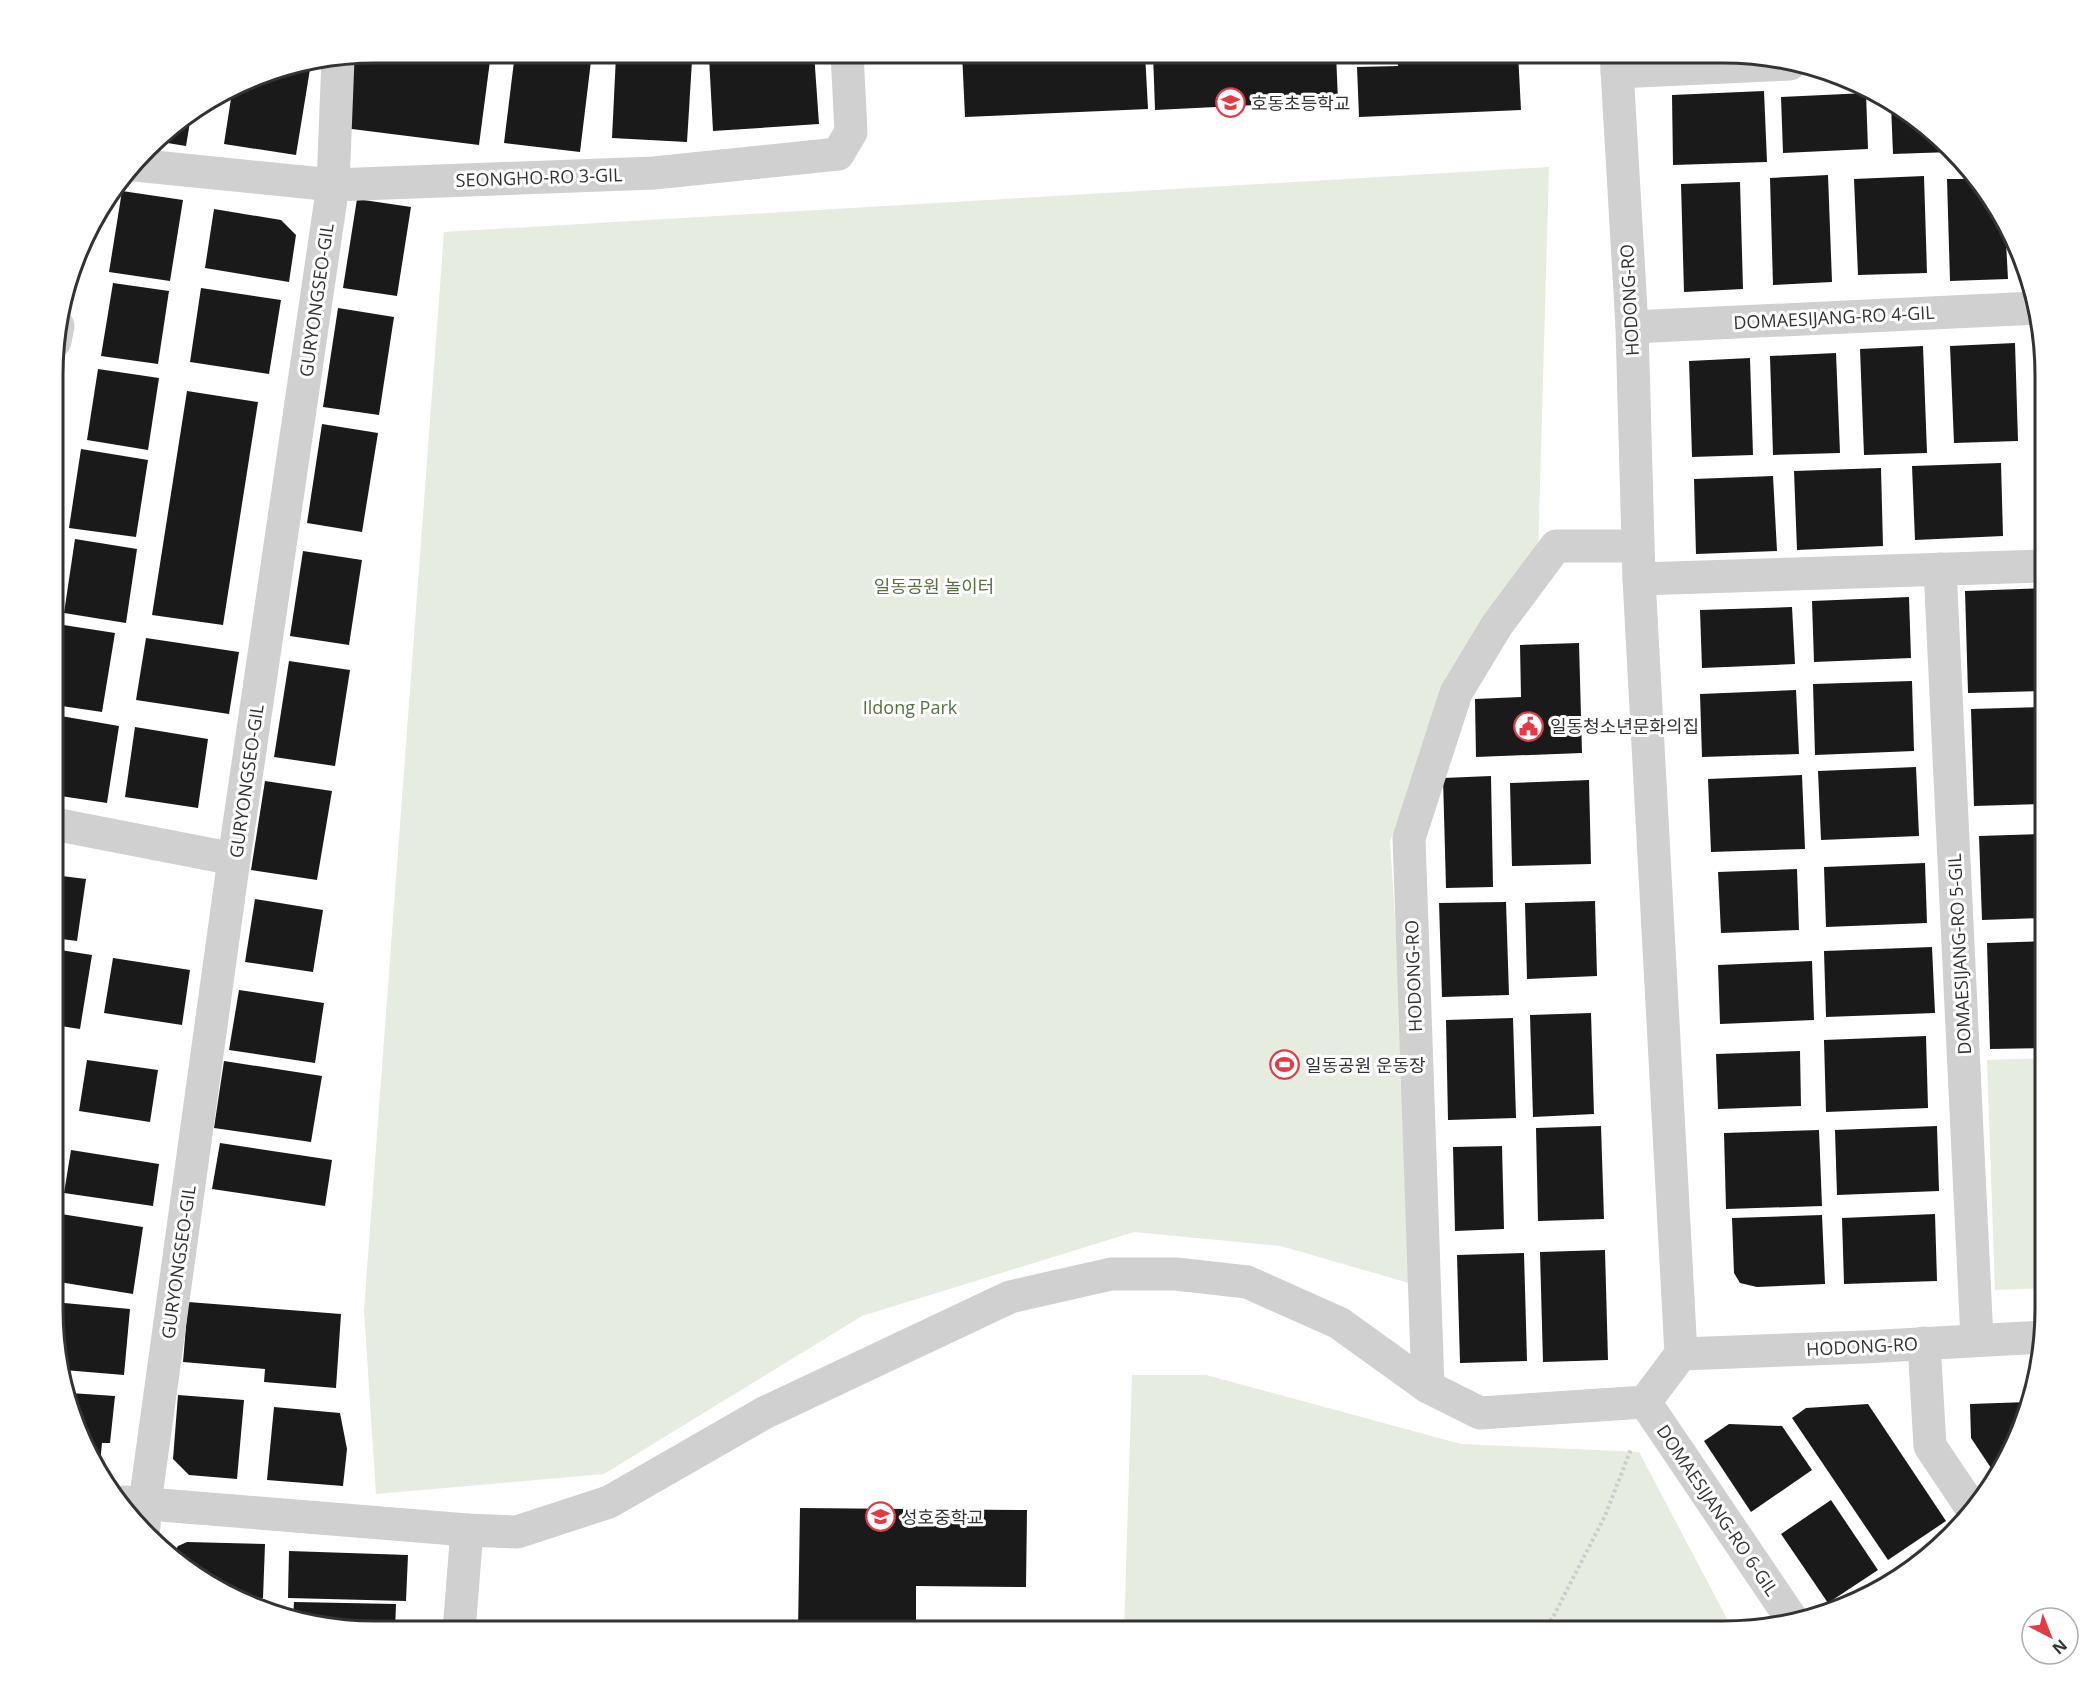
<svg xmlns="http://www.w3.org/2000/svg" width="2098" height="1684" font-family="'Open Sans','Noto Sans KR',sans-serif">
<style>
.green{fill:#e6ecdf}
.building{fill:#1a1a1a}
.lines{fill:none;stroke-linecap:round;stroke-linejoin:round}
.path{stroke:#cdcdcd;stroke-width:4;stroke-dasharray:3 3;stroke-linecap:butt}
.minor{stroke:#d0d0d0;stroke-width:33}
.tertiary{stroke:#d0d0d0;stroke-width:33}
.labels{text-anchor:middle;dominant-baseline:central;stroke-width:6;stroke-linejoin:round;paint-order:stroke}
.poi-label{font-size:18px;fill:#333;stroke:#fff;text-anchor:start}
.street-label{font-size:18px;fill:#333;stroke:#fff}
.park-label{font-size:18px;fill:#56703f;stroke:#fff}
.rim{fill:none;stroke:#333;stroke-width:3}
</style>
<rect width="100%" height="100%" fill="#fff"/>
<!-- green -->
<g class="green">
<path d="M1549,167L1538,556L1480,622L1390,841L1419,1286L1281,1246L1134,1232L862,1316L604,1474L376,1494L364,1310L444,232Z"/>
<path d="M2045,1058V1288L1995,1290L1987,1060Z"/>
<path d="M1132,1375H1206L1461,1444L1639,1452L1733,1630L1723,1631H1124Z"/>
</g>
<!-- building -->
<g class="building">
<path d="M375,53H491L479,145L344,128L353,56Z"/>
<path d="M515,53L591,61L580,152L504,143Z"/>
<path d="M782,53H814L819,124L713,131L709,57Z"/>
<path d="M962,53H1145L1148,109L965,117Z"/>
<path d="M1153,53H1336L1338,101L1155,110Z"/>
<path d="M1397,53H1518L1521,110L1359,117L1357,67L1398,66Z"/>
<path d="M616,56L692,61L687,142L612,138Z"/>
<path d="M311,63L296,155L224,144L232,92L271,70Z"/>
<path d="M1764,91L1767,162L1673,165L1672,95Z"/>
<path d="M1866,93L1868,149L1783,153L1781,97Z"/>
<path d="M1891,105L1936,133L1951,152L1893,154Z"/>
<path d="M191,116L186,146L155,141L162,132Z"/>
<path d="M1828,175L1832,282L1773,285L1770,178Z"/>
<path d="M1924,176L1927,273L1858,275L1854,179Z"/>
<path d="M1947,179H1971L2005,223L2008,279L1950,281Z"/>
<path d="M1740,182L1743,289L1684,292L1681,184Z"/>
<path d="M122,191L183,200L170,281L109,272Z"/>
<path d="M357,199L411,207L397,296L343,288Z"/>
<path d="M214,209L281,220L296,235L289,282L205,268Z"/>
<path d="M113,283L169,291L158,364L101,356Z"/>
<path d="M201,288L281,300L269,374L190,362Z"/>
<path d="M338,308L394,317L379,415L323,407Z"/>
<path d="M2015,343L2018,441L1954,443L1950,346Z"/>
<path d="M1923,346L1927,453L1864,455L1860,349Z"/>
<path d="M1836,353L1840,453L1773,455L1770,356Z"/>
<path d="M1750,358L1753,455L1692,457L1689,361Z"/>
<path d="M98,369L159,378L148,450L87,440Z"/>
<path d="M187,391L258,402L223,625L152,615Z"/>
<path d="M322,424L378,433L362,532L307,523Z"/>
<path d="M81,449L148,460L136,537L69,528Z"/>
<path d="M2034,461H2045V523H2037Z"/>
<path d="M2001,463L2003,536L1915,540L1912,466Z"/>
<path d="M1881,468L1883,546L1797,550L1794,471Z"/>
<path d="M1773,476L1777,551L1696,554L1694,479Z"/>
<path d="M75,539L137,549L126,623L64,613Z"/>
<path d="M303,551L362,560L349,645L290,636Z"/>
<path d="M2045,588V691L1968,693L1965,591Z"/>
<path d="M1909,597L1911,658L1814,662L1812,601Z"/>
<path d="M1792,607L1795,664L1702,668L1700,610Z"/>
<path d="M57,624L115,633L102,712L55,705V638Z"/>
<path d="M146,638L239,652L229,714L136,700Z"/>
<path d="M1579,643L1582,753L1476,757L1475,699L1521,697L1520,645Z"/>
<path d="M289,661L350,670L335,766L274,757Z"/>
<path d="M1912,681L1914,751L1815,755L1813,684Z"/>
<path d="M1796,690L1799,754L1702,757L1700,694Z"/>
<path d="M2040,707L2044,804L1974,806L1971,709Z"/>
<path d="M55,715L119,726L107,803L54,795Z"/>
<path d="M135,727L208,739L198,808L125,797Z"/>
<path d="M1916,767L1919,836L1821,840L1818,771Z"/>
<path d="M1802,775L1805,849L1711,852L1708,779Z"/>
<path d="M1491,776L1493,887L1446,888L1443,778Z"/>
<path d="M1589,780L1591,864L1512,866L1510,783Z"/>
<path d="M265,781L332,791L317,880L251,870Z"/>
<path d="M2041,834L2044,918L1982,920L1979,836Z"/>
<path d="M1925,863L1927,923L1826,927L1824,867Z"/>
<path d="M1797,869L1799,930L1721,933L1718,872Z"/>
<path d="M54,875L86,879L77,941L54,938Z"/>
<path d="M255,899L323,910L313,972L245,962Z"/>
<path d="M1595,901L1597,976L1527,979L1525,903Z"/>
<path d="M1506,902L1509,995L1442,997L1439,903Z"/>
<path d="M2045,941V1048L1990,1049L1987,943Z"/>
<path d="M1932,947L1935,1013L1826,1017L1824,951Z"/>
<path d="M54,949L92,955L80,1029L54,1025Z"/>
<path d="M113,958L190,970L182,1025L104,1013Z"/>
<path d="M1812,961L1814,1020L1720,1024L1718,965Z"/>
<path d="M239,990L324,1003L315,1063L229,1050Z"/>
<path d="M1591,1013L1594,1114L1533,1117L1530,1015Z"/>
<path d="M1513,1018L1516,1118L1448,1120L1446,1020Z"/>
<path d="M1926,1036L1928,1108L1826,1112L1824,1040Z"/>
<path d="M1800,1051L1801,1106L1718,1109L1716,1054Z"/>
<path d="M87,1060L158,1070L150,1122L79,1111Z"/>
<path d="M224,1061L322,1076L311,1142L214,1128Z"/>
<path d="M1601,1126L1604,1219L1538,1221L1536,1128Z"/>
<path d="M1937,1126L1939,1191L1837,1195L1835,1130Z"/>
<path d="M54,1129L62,1131L55,1173H54Z"/>
<path d="M1819,1130L1822,1206L1726,1209L1724,1133Z"/>
<path d="M220,1143L332,1160L325,1206L212,1189Z"/>
<path d="M1502,1146L1504,1229L1455,1231L1453,1147Z"/>
<path d="M71,1150L159,1164L153,1206L64,1193Z"/>
<path d="M61,1214L143,1227L133,1294L53,1281V1265Z"/>
<path d="M1935,1214L1937,1281L1844,1284L1842,1218Z"/>
<path d="M1822,1215L1825,1284L1757,1287L1740,1283L1734,1273L1732,1218Z"/>
<path d="M1605,1250L1608,1360L1543,1362L1540,1252Z"/>
<path d="M1524,1253L1527,1361L1460,1363L1457,1255Z"/>
<path d="M53,1302L130,1309L124,1375L64,1370L53,1331Z"/>
<path d="M188,1302L341,1314L336,1388L264,1382L265,1369L183,1362Z"/>
<path d="M70,1393L115,1396L110,1443H102L100,1463L94,1462L86,1452Z"/>
<path d="M178,1395L244,1400L237,1479L189,1475L173,1459Z"/>
<path d="M2028,1402L2021,1433L1995,1474L1971,1438L1970,1404Z"/>
<path d="M1868,1404L1946,1521L1888,1560L1792,1418L1806,1408Z"/>
<path d="M274,1407L340,1413L347,1449L343,1486L267,1480Z"/>
<path d="M1729,1424L1782,1426L1812,1470L1751,1512L1704,1441Z"/>
<path d="M1831,1500L1878,1570L1828,1603L1781,1534Z"/>
<path d="M800,1508L1027,1510L1026,1587L916,1586V1631H798Z"/>
<path d="M187,1542L265,1544L263,1598L235,1597L172,1557L178,1546Z"/>
<path d="M289,1551L408,1555L406,1601L288,1598Z"/>
<path d="M294,1602L396,1604L395,1631H354L293,1617Z"/>
</g>
<g class="lines">
<!-- path -->
<path class="path" d="M1535,1631L1552,1619L1605,1516L1631,1449"/>
<!-- minor -->
<g class="minor">
<path d="M1617,72L1790,64"/>
<path d="M135,165L333,185L654,173L838,154L851,132L847,53"/>
<path d="M1632,327L2037,308"/>
<path d="M1940,569L1977,1340"/>
<path d="M1639,579L2045,566"/>
<path d="M54,824L234,859"/>
<path d="M1924,1343L1930,1446L1973,1510"/>
<path d="M1681,1354L1865,1347L2043,1337"/>
<path d="M1428,1387L1409,838L1456,693L1497,625L1556,546H1638"/>
<path d="M1645,1402L1791,1618"/>
<path d="M124,1502L467,1530L517,1532L609,1502L764,1413L1010,1297L1111,1274H1176L1247,1282L1339,1323L1428,1387L1480,1413L1645,1402L1681,1354L1639,579L1632,327L1616,53"/>
<path d="M144,1527L145,1503L234,859L333,185L338,59"/>
<path d="M459,1631L467,1530"/>
</g>
<!-- tertiary -->
<path class="tertiary" d="M55,341L58,326"/>
</g>
<!-- icons -->
<defs>
<symbol id="school-ring" viewBox="-11 -11 22 22"><circle r="9.5" fill="#fff" stroke="#e63946" stroke-width="1.5"/><path d="M0-5L7-2L0 1L-7-2ZM-4 1L0 2.5L4 1V4Q0 6-4 4Z" fill="#e63946"/></symbol>
<symbol id="civic-ring" viewBox="-11 -11 22 22"><circle r="9.5" fill="#fff" stroke="#e63946" stroke-width="1.5"/><path d="M-.6-6.5H3V-4.5H.6V-3L4-1V1h2V6H-6V1h2V-1L-.6-3ZM-1.2 2.5V6h2.4V2.5Z" fill="#e63946"/></symbol>
<symbol id="stadium-ring" viewBox="-11 -11 22 22"><circle r="9.5" fill="#fff" stroke="#e63946" stroke-width="1.5"/><path d="M0-5a6.5 5 0 1 0 0 10a6.5 5 0 1 0 0-10ZM-3.5-1.8h7v3.6h-7Z" fill="#e63946"/></symbol>
</defs>
<g fill-rule="evenodd">
<use href="#school-ring" x="1214" y="86" width="33" height="33"/>
<use href="#civic-ring" x="1512" y="710" width="33" height="33"/>
<use href="#stadium-ring" x="1268" y="1048" width="33" height="33"/>
<use href="#school-ring" x="864" y="1500" width="33" height="33"/>
</g>
<g class="labels">
<!-- poi labels -->
<g class="poi-label">
<text x="1251" y="103">호동초등학교</text>
<text x="1550" y="726">일동청소년문화의집</text>
<text x="1305" y="1065">일동공원 운동장</text>
<text x="901" y="1517">성호중학교</text>
</g>
<!-- street labels -->
<g class="street-label">
<text transform="translate(539 177) rotate(-2)">SEONGHO-RO 3-GIL</text>
<text transform="translate(316 300) rotate(-82)">GURYONGSEO-GIL</text>
<text transform="translate(1629 300) rotate(-93)">HODONG-RO</text>
<text transform="translate(1834 317) rotate(-3)">DOMAESIJANG-RO 4-GIL</text>
<text transform="translate(246 781) rotate(-82)">GURYONGSEO-GIL</text>
<text transform="translate(1959 954) rotate(-93)">DOMAESIJANG-RO 5-GIL</text>
<text transform="translate(1413 976) rotate(-92)">HODONG-RO</text>
<text transform="translate(178 1262) rotate(-82)">GURYONGSEO-GIL</text>
<text transform="translate(1862 1346) rotate(-3)">HODONG-RO</text>
<text transform="translate(1718 1510) rotate(56)">DOMAESIJANG-RO 6-GIL</text>
</g>
<!-- park labels -->
<g class="park-label">
<text x="934" y="586">일동공원 놀이터</text>
<text x="910" y="707">Ildong Park</text>
</g>
</g>
<!-- crop -->
<path d="M0 0H2098V1684H0ZM375 63H1723A312 312 0 0 1 2035 375V1309A312 312 0 0 1 1723 1621H375A312 312 0 0 1 63 1309V375A312 312 0 0 1 375 63Z" fill="#fff" fill-rule="evenodd"/>
<path class="rim" d="M375 63H1723A312 312 0 0 1 2035 375V1309A312 312 0 0 1 1723 1621H375A312 312 0 0 1 63 1309V375A312 312 0 0 1 375 63Z"/>
<!-- north arrow -->
<g transform="translate(2050 1636) rotate(138)"><circle r="28" fill="#ffffff" stroke="#adadad" stroke-width="1.5"/>
<path d="M0-4.5L10 22L0 15L-10 22Z" fill="#e63946"/>
<text y="-9" font-size="16" font-weight="bold" text-anchor="middle" fill="#333333">N</text>
</g>
</svg>
